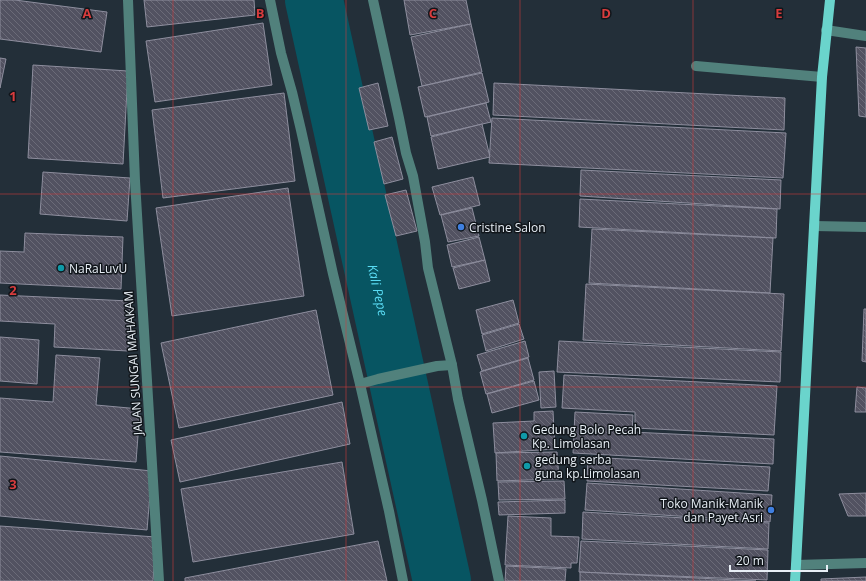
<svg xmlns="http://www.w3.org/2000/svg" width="866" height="581" font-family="'Open Sans',sans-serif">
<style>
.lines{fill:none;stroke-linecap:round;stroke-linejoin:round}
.river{stroke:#075562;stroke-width:58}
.building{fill:url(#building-back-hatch);stroke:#8e8e9e}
.minor{stroke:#51817c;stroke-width:10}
.major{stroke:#6ad4cc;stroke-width:10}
.grid{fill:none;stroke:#d83c3d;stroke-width:1;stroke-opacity:0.55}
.shop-dot{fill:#3f7fe0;stroke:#11161b;stroke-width:1.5}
.culture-dot{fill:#0f9aa8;stroke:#11161b;stroke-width:1.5}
.labels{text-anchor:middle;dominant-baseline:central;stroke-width:3;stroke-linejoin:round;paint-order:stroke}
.poi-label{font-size:12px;fill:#e8eff6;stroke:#11161b;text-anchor:start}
.street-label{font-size:12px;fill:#e8eff6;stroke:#11161b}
.water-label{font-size:13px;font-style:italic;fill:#59dbf3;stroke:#11161b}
.grid-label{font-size:13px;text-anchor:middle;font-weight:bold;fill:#d83c3d;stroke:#11161b;stroke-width:3;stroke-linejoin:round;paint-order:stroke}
</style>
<defs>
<pattern id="building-back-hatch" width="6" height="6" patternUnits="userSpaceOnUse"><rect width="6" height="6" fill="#525261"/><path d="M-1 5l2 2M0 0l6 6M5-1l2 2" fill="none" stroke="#6b6b78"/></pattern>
</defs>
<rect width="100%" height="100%" fill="#232f39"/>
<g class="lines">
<!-- river -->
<path class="river" id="s1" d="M314,0L442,581"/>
</g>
<!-- building -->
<g class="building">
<path d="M0,0H15L107,12L101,52L0,39Z"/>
<path d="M144,0H254L255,15L147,27Z"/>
<path d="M404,0H466L471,24L410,35Z"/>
<path d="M263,23L272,85L155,102L146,41Z"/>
<path d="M471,24L482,72L422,86L411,37Z"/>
<path d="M856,47L866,48V117L859,116Z"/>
<path d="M0,58L6,59L0,88Z"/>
<path d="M33,65L128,71L123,164L28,158Z"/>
<path d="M482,73L489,102L425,117L418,87Z"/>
<path d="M378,83L388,126L369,130L359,88Z"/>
<path d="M494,83L785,98L784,130L493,115Z"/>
<path d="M284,93L295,181L163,198L152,110Z"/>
<path d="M486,103L491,122L431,136L427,117Z"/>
<path d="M492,118L786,133L783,178L489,163Z"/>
<path d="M482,124L490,157L438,169L431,137Z"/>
<path d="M392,137L403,179L384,184L374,142Z"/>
<path d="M581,170L781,180L780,209L580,196Z"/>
<path d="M43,172L130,178L127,221L40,214Z"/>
<path d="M473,177L480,205L440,215L432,187Z"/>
<path d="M288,188L304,296L172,316L156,208Z"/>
<path d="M406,190L417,231L396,236L385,195Z"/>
<path d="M580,199L777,209L776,238L579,227Z"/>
<path d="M472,208L479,236L448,242L441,215Z"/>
<path d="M592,229L773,238L770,293L589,283Z"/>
<path d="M25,233L123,237L121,289L0,283V251L24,252Z"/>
<path d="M479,237L485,260L452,267L447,245Z"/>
<path d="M485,260L490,281L459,289L453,268Z"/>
<path d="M586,284L784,294L781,351L583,340Z"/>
<path d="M0,295L130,301L128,351L54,347L55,324L0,321Z"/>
<path d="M513,300L519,323L482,334L476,310Z"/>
<path d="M864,309H866V362L862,361Z"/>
<path d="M316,310L333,395L179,428L161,343Z"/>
<path d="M519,324L524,339L486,351L482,335Z"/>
<path d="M0,337L39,340L37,384L0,381Z"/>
<path d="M525,341L529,357L482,371L477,355Z"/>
<path d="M559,341L781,352L780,382L557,372Z"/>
<path d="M56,355L100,358L96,405L140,409L136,462L0,452V398L53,402Z"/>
<path d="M528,358L534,380L486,394L480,372Z"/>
<path d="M554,371L556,407L541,408L539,372Z"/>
<path d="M564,375L777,386L774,435L635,428V412L562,408Z"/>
<path d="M534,381L539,400L492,413L487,394Z"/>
<path d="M857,387L866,388V412H855Z"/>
<path d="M342,402L350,444L180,482L171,440Z"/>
<path d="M553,411L555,449L495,453L493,423L534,421V412Z"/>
<path d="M575,412L633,415L632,432L774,439L773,464L573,453Z"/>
<path d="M557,452L559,479L497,481L496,453Z"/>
<path d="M0,456L152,471L147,530L0,516Z"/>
<path d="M588,457L770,467L768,491L587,481Z"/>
<path d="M342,462L354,534L193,562L181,489Z"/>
<path d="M564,481L565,499L499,500L498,482Z"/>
<path d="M587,483L772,495L770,522L585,510Z"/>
<path d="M866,493V516H848L839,494Z"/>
<path d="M565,500V513L499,515L498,502Z"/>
<path d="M583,512L769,523L768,549L582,539Z"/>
<path d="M508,516L551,518V536L579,537L577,563H571V568L505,565Z"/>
<path d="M0,526L156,537L153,581H0Z"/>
<path d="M378,541L387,581H185V578Z"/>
<path d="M581,541L768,550L767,580L579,572Z"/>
<path d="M506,566L566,569L565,581H505Z"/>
<path d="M580,572L756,581H580Z"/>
<path d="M866,577V581H821V579Z"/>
</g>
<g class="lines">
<!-- minor -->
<g class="minor">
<path d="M128,0L135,181L159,581"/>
<path d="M270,0L281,53L292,92L301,130L333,274L360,384L389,511L403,581"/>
<path d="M373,0L399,118L406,153L413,176L425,242L428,268L452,365L458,399L482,500L499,581"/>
<path d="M826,30L866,36"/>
<path d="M696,66L822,77"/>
<path d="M814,226L866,227"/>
<path d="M360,384L378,379L437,366L452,365"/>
<path d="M796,565L866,563"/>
</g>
<!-- major -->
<path class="major" d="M795,581L796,565L822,77L830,0"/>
</g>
<!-- grid -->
<path class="grid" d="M173,0V581M346,0V581M520,0V581M693,0V581M0,194H866M0,387H866"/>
<!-- markers -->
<g class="shop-dot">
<circle cx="461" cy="227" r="4"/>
<circle cx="771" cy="510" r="4"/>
</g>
<g class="culture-dot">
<circle cx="61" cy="268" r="4"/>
<circle cx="524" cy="436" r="4"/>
<circle cx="527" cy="466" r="4"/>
</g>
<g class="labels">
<!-- poi labels -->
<g class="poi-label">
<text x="469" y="227">Cristine Salon</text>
<text x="69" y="268">NaRaLuvU</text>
<text x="532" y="429">Gedung Bolo Pecah<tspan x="532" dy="14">Kp. Limolasan</tspan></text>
<text x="535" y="459">gedung serba<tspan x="535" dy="14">guna kp.Limolasan</tspan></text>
<text x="763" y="503" text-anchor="end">Toko Manik-Manik<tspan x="763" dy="14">dan Payet Asri</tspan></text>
</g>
<!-- street labels -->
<g class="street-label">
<text transform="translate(133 363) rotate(-94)">JALAN SUNGAI MAHAKAM</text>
</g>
<!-- water labels -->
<g class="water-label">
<text stroke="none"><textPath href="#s1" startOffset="297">Kali Pepe</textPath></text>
</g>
</g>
<g class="grid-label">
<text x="87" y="18">A</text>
<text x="260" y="18">B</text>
<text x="433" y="18">C</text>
<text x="606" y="18">D</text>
<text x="779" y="18">E</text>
<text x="13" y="101">1</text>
<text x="13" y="295">2</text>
<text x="13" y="489">3</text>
</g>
<!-- scale -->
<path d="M730 565v6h97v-6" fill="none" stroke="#e8eff6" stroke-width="2"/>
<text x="736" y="565" font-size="12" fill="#e8eff6" stroke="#11161b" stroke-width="3" paint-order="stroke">20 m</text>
</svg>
